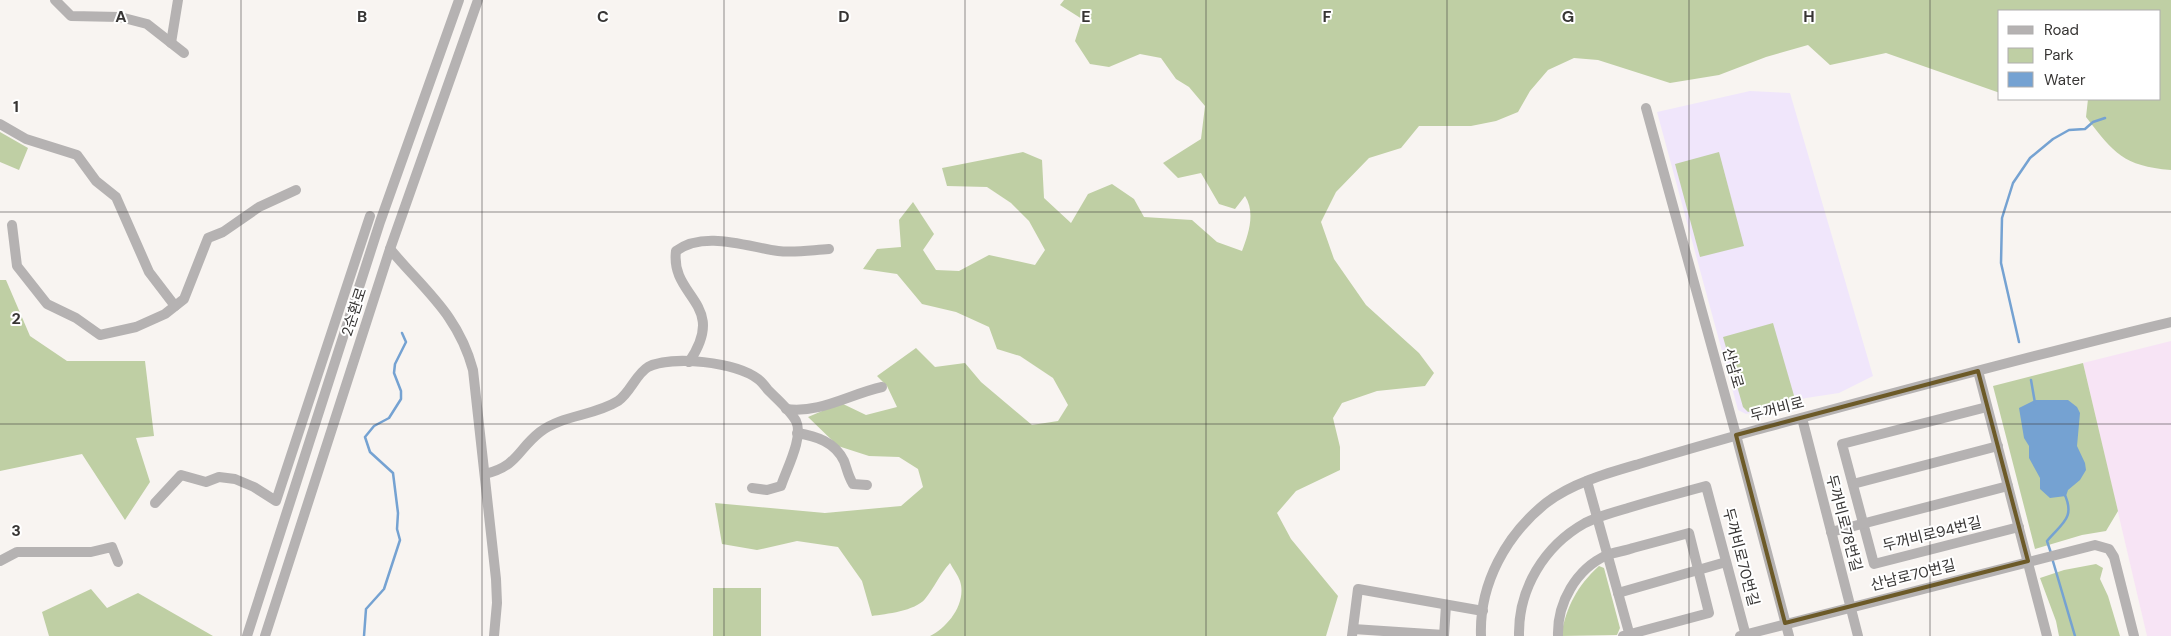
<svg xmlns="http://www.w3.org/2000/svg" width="2171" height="636" font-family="'DM Sans','Noto Sans KR',sans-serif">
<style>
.commercial{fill:#f7e4f5}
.education{fill:#f0e6fb}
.green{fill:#bfcfa4}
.water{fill:#75a2d2}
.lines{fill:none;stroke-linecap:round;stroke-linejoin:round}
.stream{stroke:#75a2d2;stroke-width:2.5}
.minor{stroke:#b5b2b2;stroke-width:10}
.marked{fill:none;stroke:#6c5a28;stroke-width:4;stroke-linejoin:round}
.grid{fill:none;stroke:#373534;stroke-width:1;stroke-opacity:0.55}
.labels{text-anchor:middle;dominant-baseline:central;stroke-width:4;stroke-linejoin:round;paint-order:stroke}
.street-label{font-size:15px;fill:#373534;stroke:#fff}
.grid-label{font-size:16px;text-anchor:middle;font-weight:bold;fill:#373534;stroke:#fff;stroke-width:4;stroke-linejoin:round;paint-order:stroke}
</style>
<rect width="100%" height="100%" fill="#f8f4f1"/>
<!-- commercial -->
<path class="commercial" d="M2171,341V636H2147L2083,363Z"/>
<!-- education -->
<path class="education" d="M1750,91L1790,93L1873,376L1839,393L1806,398L1746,414L1738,410L1657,112Z"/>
<!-- green -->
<g class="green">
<path d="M1064,0H2171V170C2123,166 2114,153 2086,117L2088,99H2160V11H2000V93L1886,53L1830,65L1808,45L1766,57L1719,75L1670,83L1598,60L1574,58L1548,70L1530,91L1518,112L1496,121L1471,126H1419L1401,148L1369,158L1336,192L1321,222L1334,259L1366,305L1419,353L1434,373L1425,386L1377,391L1342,403L1333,418L1340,447V470L1296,491L1277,513L1291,539L1338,596L1326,636H930C948,627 967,603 960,581C958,575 953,569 950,563C940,574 934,588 925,599C915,611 886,614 872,616L862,581L838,547L797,541L757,550L722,544L715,503L825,513L901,506L923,487L918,469L899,457L869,456L838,446L808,417L841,403L866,415L897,407L887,386L877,376L916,348L935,367L965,363L981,382L1032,425L1058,421L1068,405L1053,378L1020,356L997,349L989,327L956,312L922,304L897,274L863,269L877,249L901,247L899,220L913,202L934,234L923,250L936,270L959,271L989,255L1035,265L1045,250L1029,221L1011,203L987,187L947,186L942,168L1023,152L1042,160L1044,198L1071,223L1088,194L1112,184L1134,199L1144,217L1192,220L1217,242L1242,251C1248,235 1256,213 1245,196L1235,209L1219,204L1201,173L1178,178L1163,163L1201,139L1205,106L1189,87L1176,79L1161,58L1140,54L1109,67L1090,64L1075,41L1082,19L1060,5Z"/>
<path d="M0,132L28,148L19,170L0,162Z"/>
<path d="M1719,152L1744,246L1700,257L1675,164Z"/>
<path d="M0,280H6L30,336L67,361H145L154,436L136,438L150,482L125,520L82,454L0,471Z"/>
<path d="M1773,323L1795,399L1748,412L1743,407L1723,337Z"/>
<path d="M2083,363L2118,511L2106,531L2082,535L2035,549L1993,386Z"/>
<path d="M2096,564L2103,568L2100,579L2108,596L2120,636H2059L2056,621L2040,578L2064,570Z"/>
<path d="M1599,566L1604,568L1620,628L1617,635L1561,636C1566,607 1577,586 1599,566Z"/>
<rect x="713" y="588" width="48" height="48"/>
<path d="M91,589L107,608L138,593L213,636H49L42,612Z"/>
</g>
<!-- water -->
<path class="water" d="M2035,400H2068L2077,407L2080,413L2077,446L2085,463L2086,470L2080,480L2068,490L2066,496L2050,498L2040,489V478L2029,458V446L2024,438L2019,408Z"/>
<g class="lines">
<!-- stream -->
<g class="stream">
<path d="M2019,342L2001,263L2002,218L2013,183L2030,158L2053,139L2069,130L2085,129L2093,122L2105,118"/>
<path d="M2031,380L2035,403"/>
<path d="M2051,553L2047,541C2062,523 2076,518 2064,493"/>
<path d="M2052,558L2075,636"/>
<path d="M364,636L366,609L384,589L400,540L397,529L398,513L393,473L370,452L365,437L374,426L389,418L401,399V391L394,373L395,364L406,342L402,333"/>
</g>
<!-- minor -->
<g class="minor">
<path d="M55,0L71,16L120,17L147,24L184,53"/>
<path d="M171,43L178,0"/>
<path d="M1646,108L1736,435L1789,636"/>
<path d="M0,124L26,139L77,155L96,181L116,197L149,272L175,306"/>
<path d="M12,225L17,266L47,304L76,318L100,335L136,327L165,314L184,299L208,238L223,232L259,207L296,190"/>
<path d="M390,249C424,290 458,314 473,370L496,579L497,603L494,636"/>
<path d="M689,362C729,303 670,298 676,251C704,230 748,247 778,251C795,253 812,250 829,249"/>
<path d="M1978,371L2047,636"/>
<path d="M1987,407L1842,444L1874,564L2019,527"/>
<path d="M786,409C819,414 850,394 882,387"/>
<path d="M1802,418L1858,636"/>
<path d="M797,433C816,436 835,442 844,461C847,469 848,476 853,484L867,485"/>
<path d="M485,474C518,466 517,450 540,432C562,415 594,416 618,401C630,393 636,374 648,367C672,355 736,362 758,379C762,382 765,386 768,390C777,399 790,410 796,421C804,437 786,470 781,486L767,490L752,488"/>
<path d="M1587,481L1630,636"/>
<path d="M1853,484L1998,446"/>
<path d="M155,503L181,475L206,482L219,477L235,479L254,487L276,501L370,216"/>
<path d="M1831,532L2008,486"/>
<path d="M0,561L17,552H91L112,547L118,562"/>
<path d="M1618,593L1726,562"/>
<path d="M1353,629L1444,635"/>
<path d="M247,636L380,222L459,0"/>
<path d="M265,636L390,249L478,0"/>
<path d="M1352,636L1358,589L1483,611"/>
<path d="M1444,636L1446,605"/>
<path d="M1481,636C1479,584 1506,535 1546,503C1572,483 1608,473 1639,464C1678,452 1717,441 1756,430C1894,393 2032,355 2171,322"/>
<path d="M1519,636C1518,589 1544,546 1585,523C1599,516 1614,512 1628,508C1654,500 1680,493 1706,486L1746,636"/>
<path d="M1558,636C1557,603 1576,569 1607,555C1615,552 1625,551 1633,548C1652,543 1671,538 1689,533L1709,613L1623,636"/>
<path d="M1740,636L2095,545L2109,549L2114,557L2134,636"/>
</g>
</g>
<!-- marked area -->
<path class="marked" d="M1978,371L2028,561L1785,623L1736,435Z"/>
<!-- grid -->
<path class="grid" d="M241,0V636M482,0V636M724,0V636M965,0V636M1206,0V636M1447,0V636M1689,0V636M1930,0V636M0,212H2171M0,424H2171"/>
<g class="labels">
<!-- street labels -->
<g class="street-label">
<text transform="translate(354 312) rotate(-72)">2순환로</text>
<text transform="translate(1733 368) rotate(74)">산남로</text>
<text transform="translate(1777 409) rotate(-15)">두꺼비로</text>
<text transform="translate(1844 523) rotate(75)">두꺼비로78번길</text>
<text transform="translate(1932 534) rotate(-14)">두꺼비로94번길</text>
<text transform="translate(1741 557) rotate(75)">두꺼비로70번길</text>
<text transform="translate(1913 575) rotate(-14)">산남로70번길</text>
</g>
</g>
<g class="grid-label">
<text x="121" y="22">A</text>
<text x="362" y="22">B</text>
<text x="603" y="22">C</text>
<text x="844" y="22">D</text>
<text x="1086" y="22">E</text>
<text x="1327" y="22">F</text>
<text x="1568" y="22">G</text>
<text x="1809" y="22">H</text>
<text x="16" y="112">1</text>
<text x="16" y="324">2</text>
<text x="16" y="536">3</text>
</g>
<!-- legend -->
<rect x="1998" y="10" width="162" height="90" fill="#ffffff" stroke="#afaeae"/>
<rect x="2008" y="26" width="25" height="8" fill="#b5b2b2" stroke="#afaeae"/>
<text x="2044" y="35" font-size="15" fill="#373534">Road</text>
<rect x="2008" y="48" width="25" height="15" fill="#bfcfa4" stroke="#afaeae"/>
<text x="2044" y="60" font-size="15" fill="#373534">Park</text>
<rect x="2008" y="72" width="25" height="15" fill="#75a2d2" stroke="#afaeae"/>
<text x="2044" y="85" font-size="15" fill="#373534">Water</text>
</svg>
